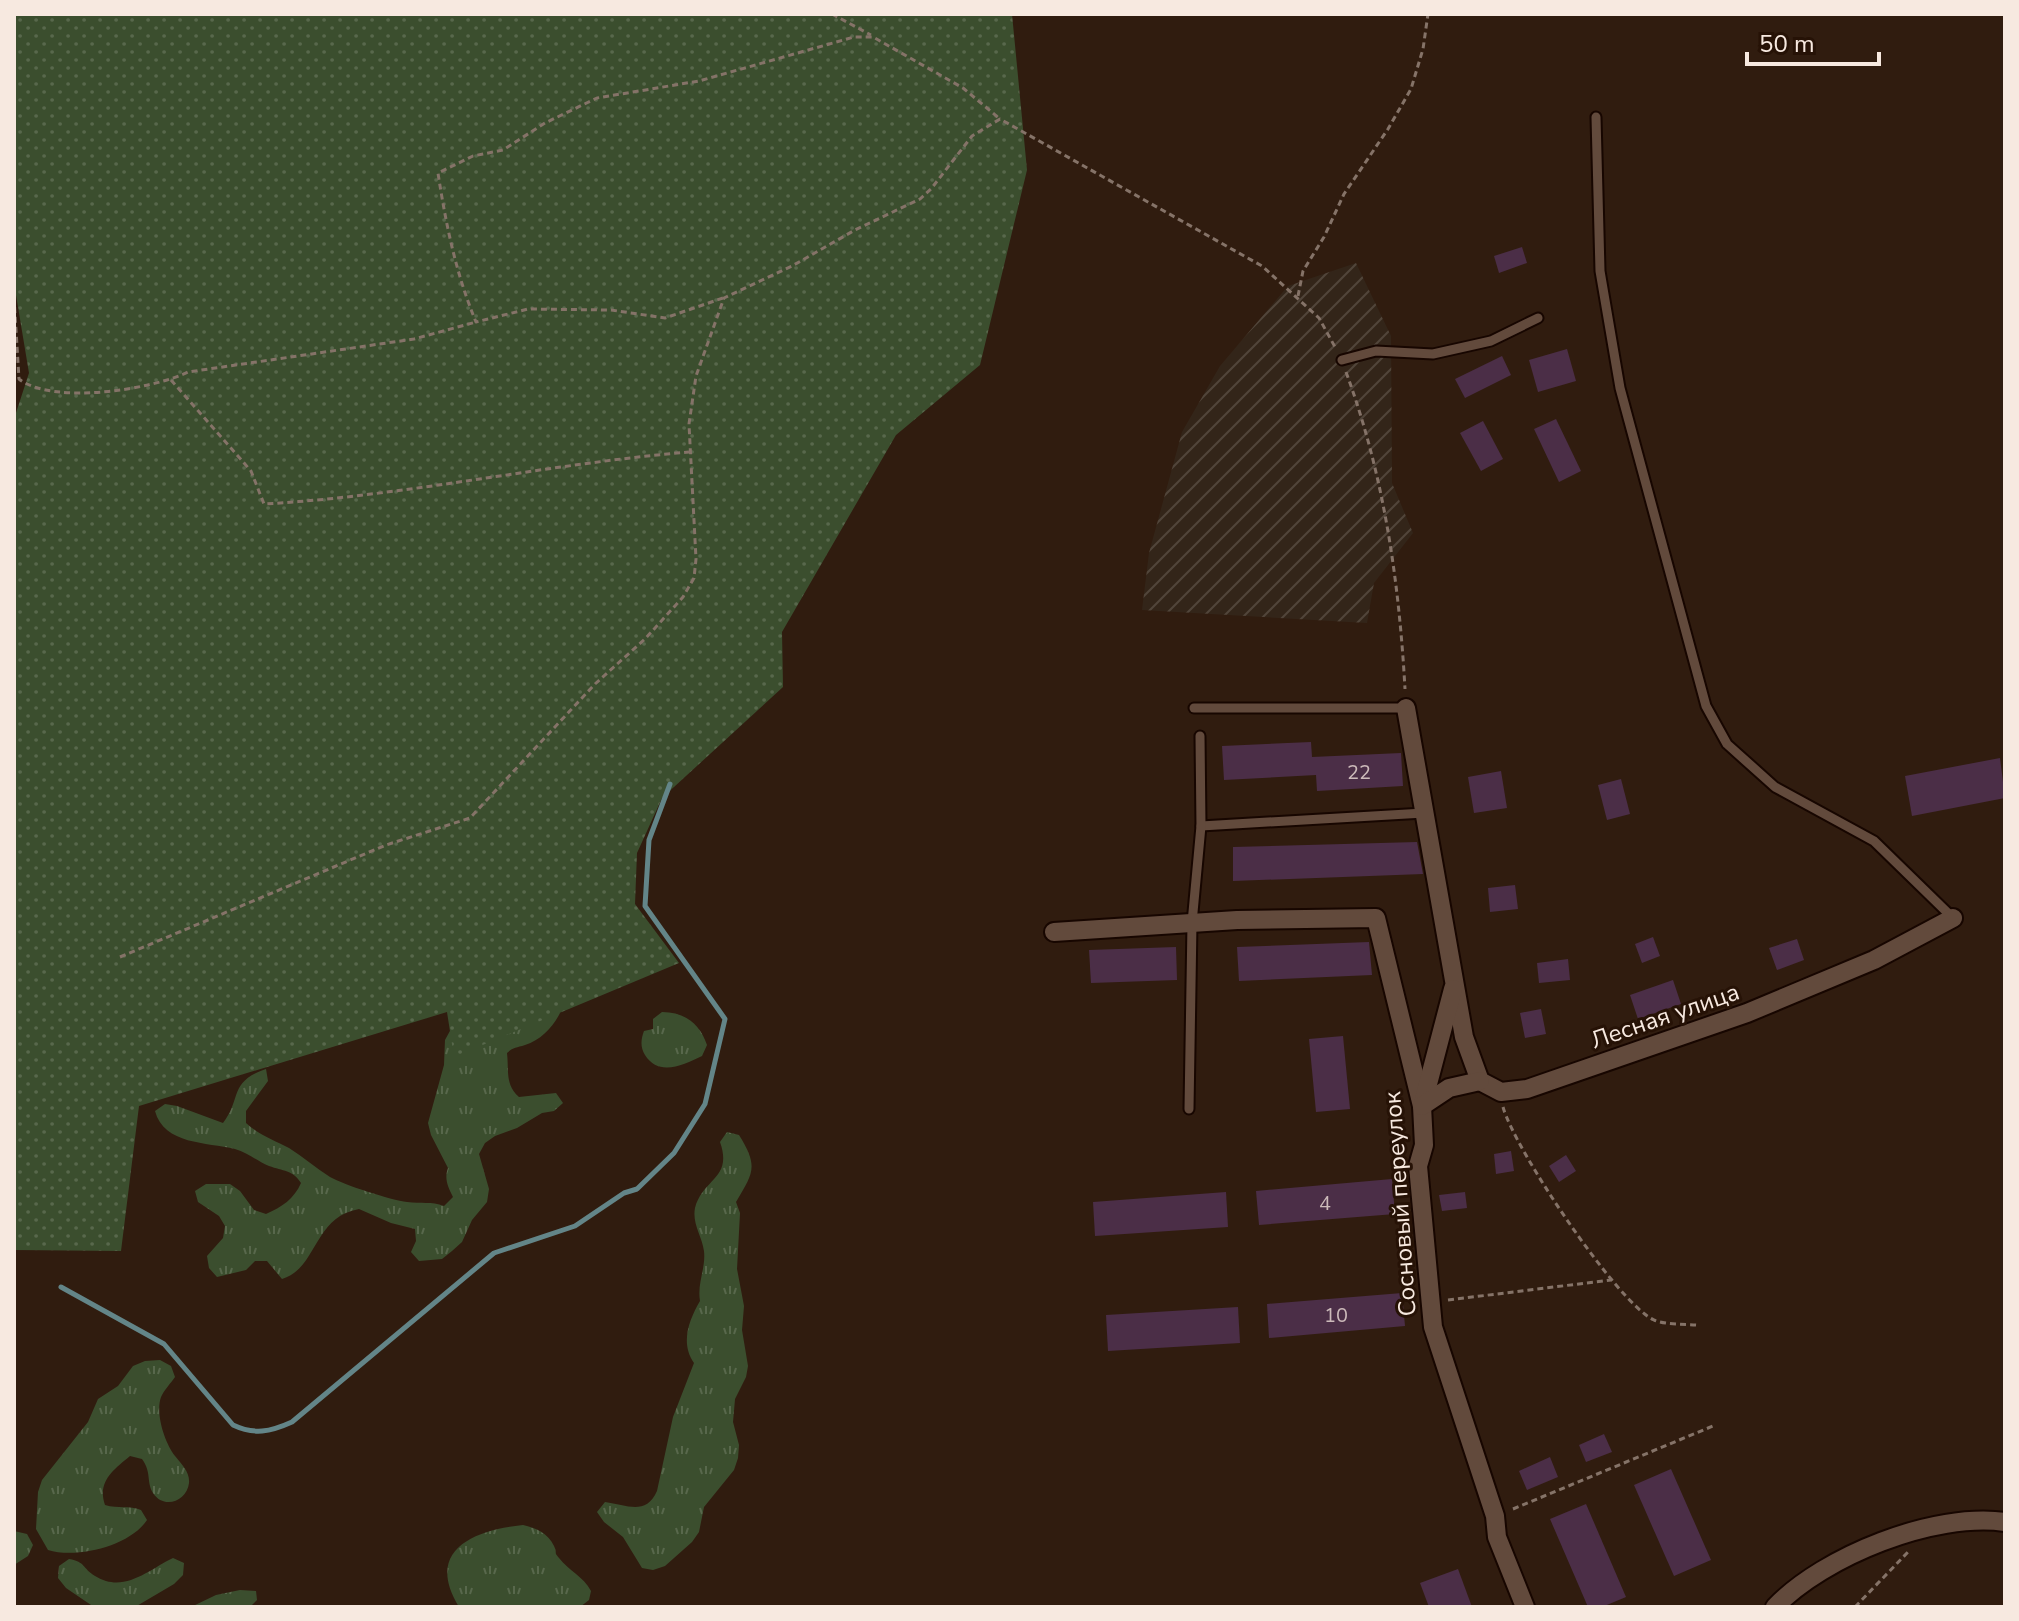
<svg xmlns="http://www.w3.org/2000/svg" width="2019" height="1621" font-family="'Nunito Sans',sans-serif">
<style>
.industrial{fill:url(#industrial-furrows)}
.grass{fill:url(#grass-tufts)}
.garden{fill:url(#garden-dots)}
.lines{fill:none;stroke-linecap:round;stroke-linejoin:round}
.stream{stroke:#638588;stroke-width:5}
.building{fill:#4b2e47}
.service-casing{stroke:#170600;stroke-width:13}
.minor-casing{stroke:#170600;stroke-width:22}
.path{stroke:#857368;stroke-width:3;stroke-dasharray:6 4;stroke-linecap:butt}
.service{stroke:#624a3c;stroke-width:9}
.minor{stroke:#624a3c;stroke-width:18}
.labels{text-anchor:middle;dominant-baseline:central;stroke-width:6;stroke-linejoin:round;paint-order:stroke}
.number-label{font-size:20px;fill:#ccbaba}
.street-label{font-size:24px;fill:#f7e9e0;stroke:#261206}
</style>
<defs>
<pattern id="industrial-furrows" width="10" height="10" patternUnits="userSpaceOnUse" patternTransform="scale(2)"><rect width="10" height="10" fill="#332519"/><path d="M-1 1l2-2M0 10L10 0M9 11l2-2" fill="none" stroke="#51453a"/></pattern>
<pattern id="grass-tufts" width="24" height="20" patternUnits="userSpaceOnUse" patternTransform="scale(2)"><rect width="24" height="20" fill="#3b4e2e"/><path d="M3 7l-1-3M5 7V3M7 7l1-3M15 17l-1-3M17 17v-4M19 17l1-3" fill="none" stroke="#58684c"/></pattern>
<pattern id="garden-dots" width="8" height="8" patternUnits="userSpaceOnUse" patternTransform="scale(2)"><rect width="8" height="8" fill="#3b4e2e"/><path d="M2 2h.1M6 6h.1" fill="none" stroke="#58684c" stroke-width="1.8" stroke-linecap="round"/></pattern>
</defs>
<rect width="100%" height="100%" fill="#301c0f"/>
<!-- industrial -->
<path class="industrial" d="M1356,263L1391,336L1392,483L1413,533L1374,583L1367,623L1142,610L1149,553L1182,432L1220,366L1288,286Z"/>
<!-- grass -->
<g class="grass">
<path d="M552,1004L560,1013C553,1027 541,1040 525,1045C516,1048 513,1047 507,1053C509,1071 505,1085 519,1097L556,1093L563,1103L554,1111L542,1113L517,1128L495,1136L485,1143L479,1154L489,1189L487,1202L472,1220L462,1242L452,1251L442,1259L419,1261L411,1252L416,1241L415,1229L391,1223L359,1209C313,1217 318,1268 282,1279L267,1261H255L246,1270L217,1277L209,1268L207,1256L223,1238L225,1226L219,1216L198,1202L195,1191L206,1184H230L240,1191L254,1210L266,1214C282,1207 294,1199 301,1183C293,1170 283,1171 269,1166C257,1161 248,1153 235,1149C207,1142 164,1145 155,1111L165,1104L177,1106L223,1123C242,1099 228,1082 266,1069L268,1081L246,1111V1123C259,1135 274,1140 289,1148C303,1157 316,1168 330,1177C344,1185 391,1200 407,1202C421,1204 431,1201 444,1206L453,1197C448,1187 444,1179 448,1168L431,1135L428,1123L444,1065L445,1040L451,1029Z"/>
<path d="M662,1012C685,1012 700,1024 707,1045L702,1056C683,1065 659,1077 645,1055C640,1047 641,1039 644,1031L653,1029V1019Z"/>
<path d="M727,1132L739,1135C759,1167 753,1173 736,1202L740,1213L737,1269L744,1306L742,1330L748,1366L746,1377L735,1399L733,1422L739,1445L738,1458L734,1470L704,1507L699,1532L692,1542L665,1566L653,1570L642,1568L623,1537L604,1522L597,1512L605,1502C627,1505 646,1516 657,1491L673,1417L694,1363C680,1343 689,1320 700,1301C697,1283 706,1268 704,1251C702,1236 692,1224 695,1208C703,1178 733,1179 720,1142Z"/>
<path d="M160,1360L171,1366L175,1377C171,1383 164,1390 161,1397C155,1414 165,1443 175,1456C182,1465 190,1472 189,1483C187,1501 164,1510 153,1493C146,1481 152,1473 142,1459L130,1456C113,1470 97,1482 105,1505C118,1509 129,1505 141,1510L147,1520C130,1546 77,1559 48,1550L36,1529L38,1492L42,1480L88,1422L98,1399L118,1386L133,1366L145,1361Z"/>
<path d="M523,1525C536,1528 548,1533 554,1546C558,1555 553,1551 559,1558C569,1571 583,1576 591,1591L589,1600L580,1607H459C424,1550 474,1530 523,1525Z"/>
<path d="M14,1531L27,1534L33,1545L28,1556L14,1565Z"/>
<path d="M173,1558L184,1563L183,1575L174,1584L135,1607H94L66,1588L58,1578L59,1566L69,1559C86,1562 82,1568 95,1576C124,1594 148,1570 173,1558Z"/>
<path d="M240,1590L256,1591L257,1600L250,1607H191L216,1595Z"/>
</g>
<!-- garden -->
<path class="garden" d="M14,14H1012L1027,170L980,365L896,435L782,632L783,687L662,798L637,853L635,904L679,963L454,1057L447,1012L139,1106L121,1251L14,1250V419L29,373L14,283Z"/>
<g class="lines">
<!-- stream -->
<path class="stream" d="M61,1287L164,1344L233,1425C254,1435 270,1432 292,1422L494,1253L575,1226L624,1193L637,1189L674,1153L705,1104L725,1019L645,906L649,840L670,784"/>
</g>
<!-- building -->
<g class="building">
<path d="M1522,247L1527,263L1499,273L1494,256Z"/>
<path d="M1567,349L1576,381L1538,392L1529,360Z"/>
<path d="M1502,356L1511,375L1465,398L1455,379Z"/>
<path d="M1556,419L1581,471L1559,482L1534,429Z"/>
<path d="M1483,421L1503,459L1481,471L1460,433Z"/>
<path d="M1311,742L1312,757L1401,753L1403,786L1317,791L1316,775L1224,780L1222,746Z"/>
<path d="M2000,758L2005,798L1912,816L1905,776Z"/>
<path d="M1501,771L1507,808L1474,813L1468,777Z"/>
<path d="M1621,779L1630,814L1607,820L1598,785Z"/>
<path d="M1417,842L1423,874L1233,881V847Z"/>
<path d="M1515,885L1518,909L1490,912L1488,888Z"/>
<path d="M1653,937L1660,956L1642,963L1635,944Z"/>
<path d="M1797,939L1804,960L1777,970L1769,948Z"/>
<path d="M1369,942L1372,975L1239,981L1237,947Z"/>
<path d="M1176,947L1177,980L1091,983L1089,950Z"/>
<path d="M1568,959L1570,980L1539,983L1537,963Z"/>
<path d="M1673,980L1681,1004L1638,1019L1630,995Z"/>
<path d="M1541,1009L1546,1034L1525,1038L1520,1013Z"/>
<path d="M1343,1036L1350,1109L1316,1112L1309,1039Z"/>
<path d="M1511,1151L1514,1171L1496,1174L1494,1154Z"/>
<path d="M1566,1155L1576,1171L1559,1182L1549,1166Z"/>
<path d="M1392,1179L1395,1214L1259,1225L1256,1191Z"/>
<path d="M1226,1192L1228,1227L1095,1236L1093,1202Z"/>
<path d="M1465,1192L1467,1208L1442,1211L1439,1195Z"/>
<path d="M1402,1293L1405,1326L1269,1338L1267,1304Z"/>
<path d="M1238,1307L1240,1343L1108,1351L1106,1315Z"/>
<path d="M1604,1434L1612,1452L1586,1462L1579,1445Z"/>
<path d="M1550,1457L1558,1477L1527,1490L1519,1471Z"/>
<path d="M1671,1469L1711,1560L1674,1576L1634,1485Z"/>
<path d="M1586,1504L1626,1597L1602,1607H1588L1550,1519Z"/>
<path d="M1458,1569L1472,1607H1429L1420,1583Z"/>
</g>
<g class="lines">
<defs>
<g id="service">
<path d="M1596,117L1600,271L1620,388L1706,706L1727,744L1775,787L1874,841L1953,918"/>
<path d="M1342,360L1376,351L1433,354L1491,341L1538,318"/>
<path d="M1194,708H1406"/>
<path d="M1201,826L1424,813"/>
<path d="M1189,1109L1192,923L1201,826L1200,736"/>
</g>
<g id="minor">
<path d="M1406,708L1464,1037L1480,1081L1501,1092L1527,1089L1747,1013L1874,960L1953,918"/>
<path d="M1054,932L1237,920L1376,918L1422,1106L1424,1145L1418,1166L1433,1327L1495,1516L1497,1537L1525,1607"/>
<path d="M1423,1103L1453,989"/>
<path d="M1422,1106L1449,1088L1480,1081"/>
<path d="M1775,1607C1824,1556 1934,1512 2005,1522"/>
</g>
</defs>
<!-- service casing -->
<use href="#service" class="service-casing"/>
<!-- minor casing -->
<use href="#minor" class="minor-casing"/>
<!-- path -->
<g class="path">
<path d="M832,14L871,35"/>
<path d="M1298,296L1303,271L1324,237L1344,194L1388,129L1411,89L1423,49L1428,14"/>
<path d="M14,297L19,379C52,405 151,390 188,372L414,339L476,322"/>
<path d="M723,298L665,318L611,310L528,309L476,322C456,274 446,225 438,173L473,156L503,150L545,123L597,98L699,81L854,37H873L963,88L1000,119"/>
<path d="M1346,372C1384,475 1399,581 1405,689"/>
<path d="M171,380L251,471L264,504C406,496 546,464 689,452"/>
<path d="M120,957L386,845L470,818L595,684L645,639L683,597L694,578L696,559L689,424L696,376L724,298L792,266L855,230L920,199L931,189L972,136L1000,119L1262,266L1319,318L1335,347"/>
<path d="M1503,1107C1514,1148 1617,1303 1654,1320C1666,1325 1684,1324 1697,1325"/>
<path d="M1448,1300L1611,1280"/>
<path d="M1513,1509L1713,1426"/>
<path d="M1855,1607L1908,1552"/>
</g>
<!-- service -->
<use href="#service" class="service"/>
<!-- minor -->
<use href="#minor" class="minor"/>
</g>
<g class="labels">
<!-- number labels -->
<g class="number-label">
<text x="1359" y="772">22</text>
<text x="1325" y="1203">4</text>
<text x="1336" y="1315">10</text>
</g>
<!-- street labels -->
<g class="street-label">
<text transform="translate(1665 1016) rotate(-19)">Лесная улица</text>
<text transform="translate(1400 1204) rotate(-94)">Сосновый переулок</text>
</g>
</g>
<!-- border -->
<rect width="2019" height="1621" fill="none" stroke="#f7e9e0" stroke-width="32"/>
<!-- scale -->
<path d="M1747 52v12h132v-12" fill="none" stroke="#f7e9e0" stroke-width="4"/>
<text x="1759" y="52" font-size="24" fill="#f7e9e0" stroke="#261206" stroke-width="6" paint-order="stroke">50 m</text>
</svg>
